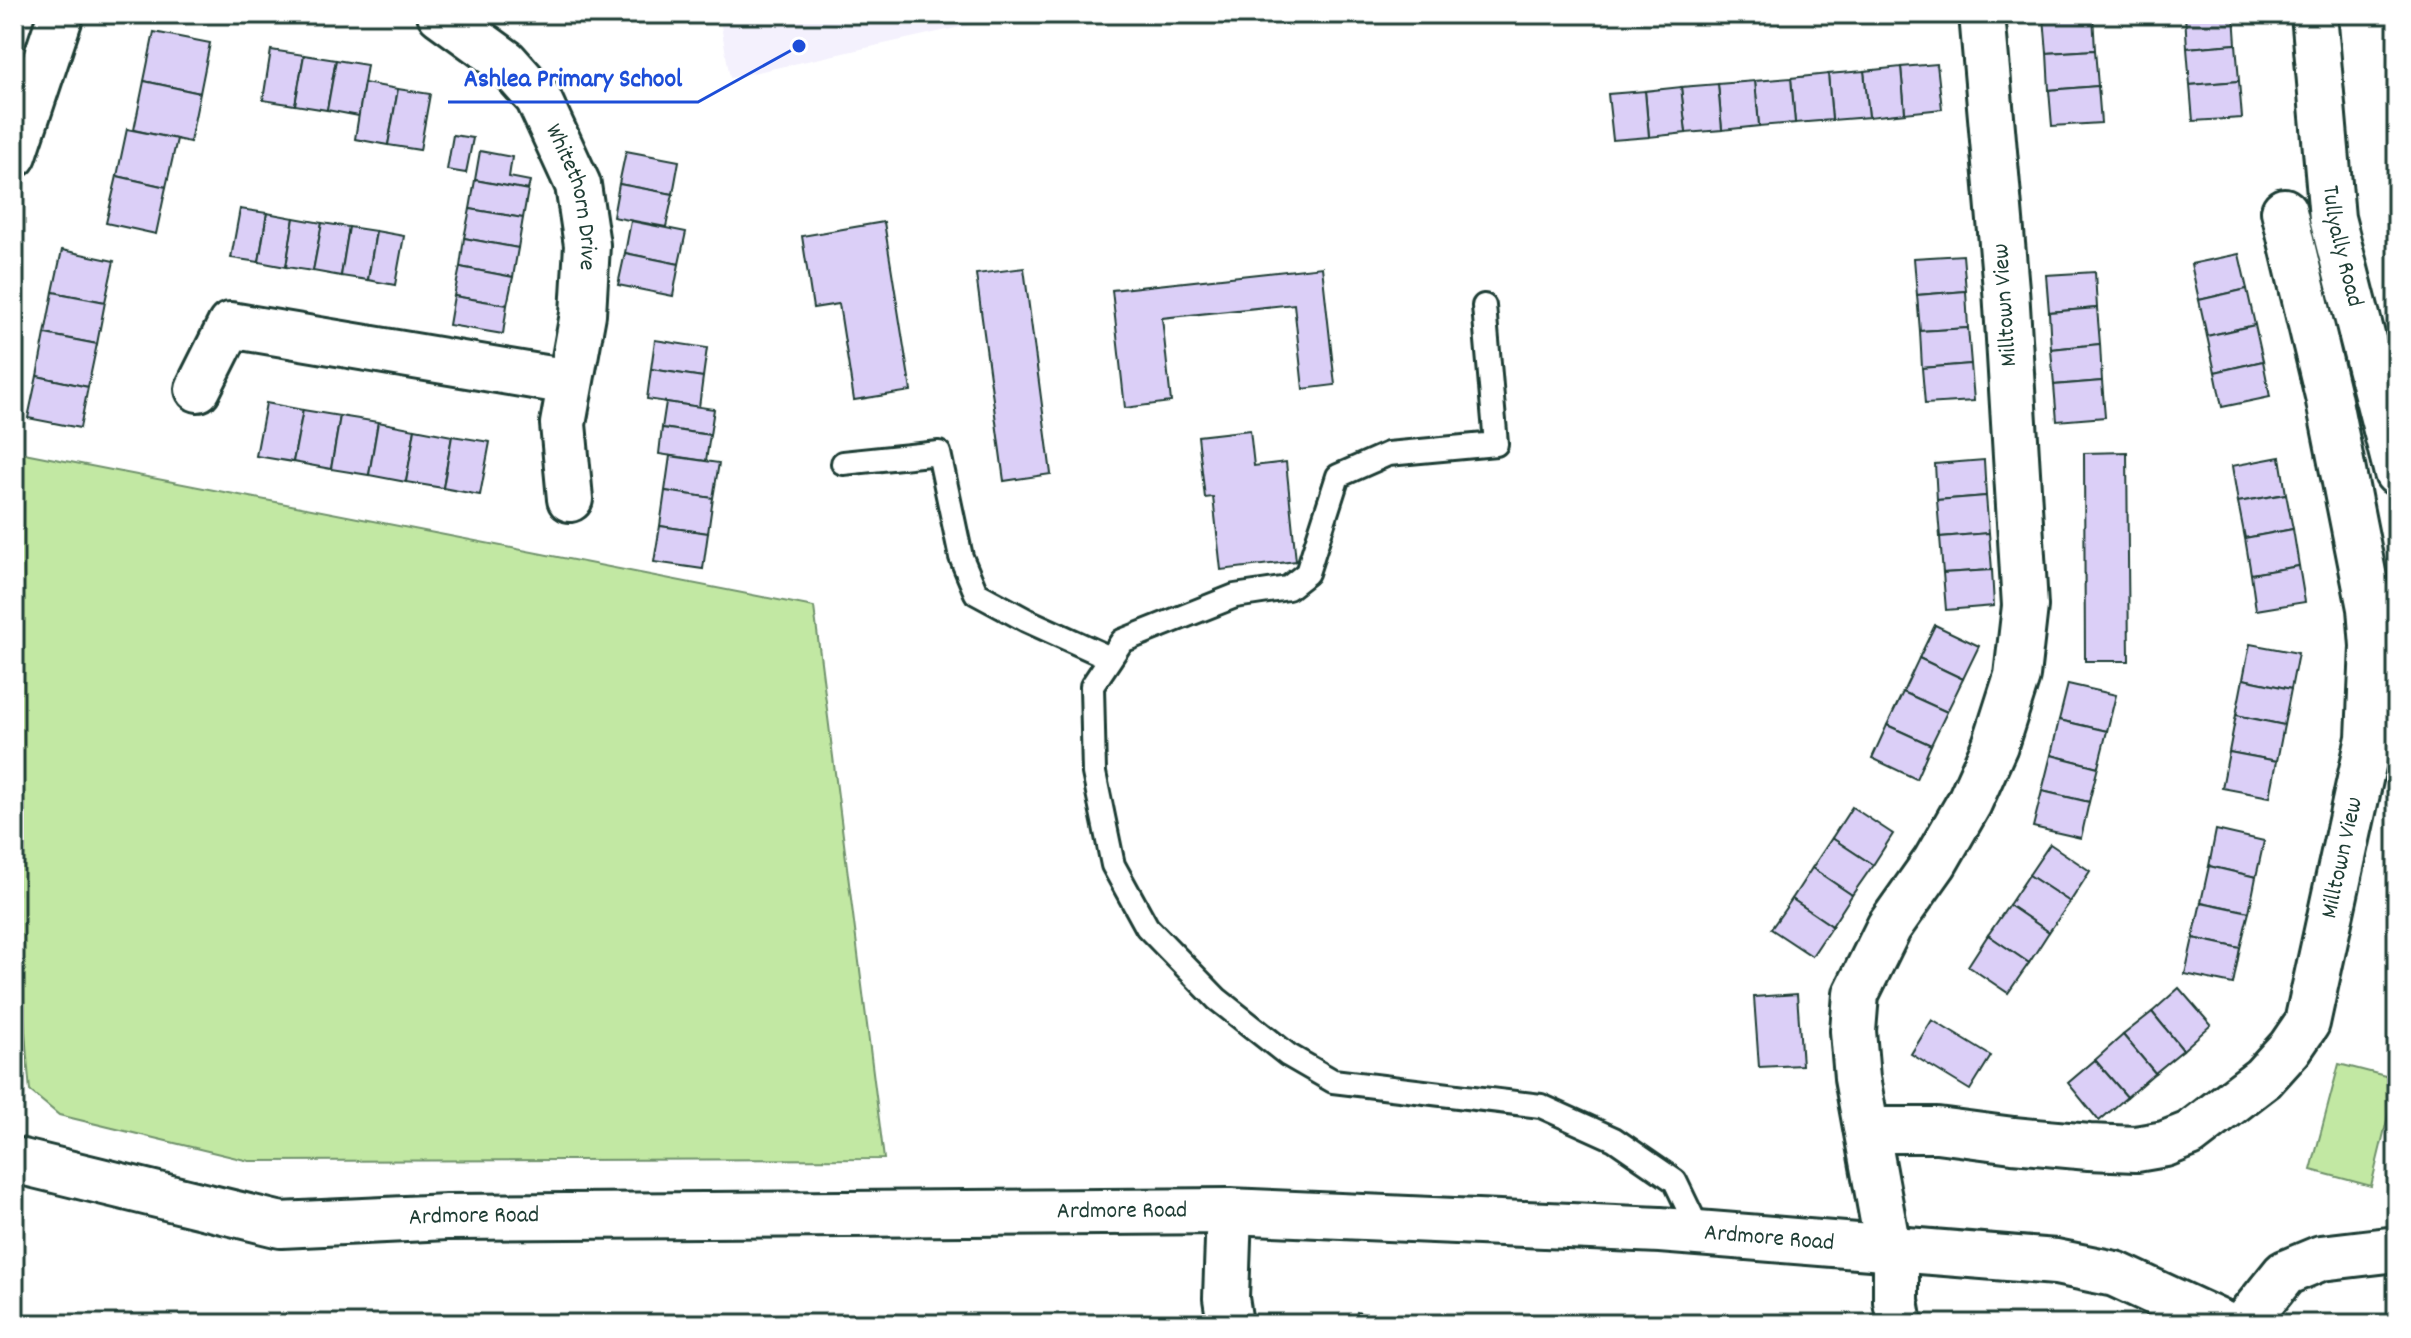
<svg xmlns="http://www.w3.org/2000/svg" width="2411" height="1338" font-family="Dekko,sans-serif">
<style>
.built{fill:#f4f1fd}
.green{fill:#c2e8a3;stroke:#70926c;stroke-width:2}
.building{fill:#dbcff7;stroke:#1f3d34;stroke-width:2}
.lines{fill:none;stroke-linecap:round;stroke-linejoin:round}
.service-casing{stroke:#1f3d34;stroke-width:28}
.minor-casing{stroke:#1f3d34;stroke-width:50}
.tertiary-casing{stroke:#1f3d34;stroke-width:50}
.secondary-casing{stroke:#1f3d34;stroke-width:50}
.service{stroke:#fff;stroke-width:22}
.minor{stroke:#fff;stroke-width:44}
.tertiary{stroke:#fff;stroke-width:44}
.secondary{stroke:#fff;stroke-width:44}
.labels{text-anchor:middle;dominant-baseline:central;stroke-width:6;stroke-linejoin:round;paint-order:stroke}
.street-label{font-size:24px;fill:#1f3d34;stroke:#fff}
.leader{fill:none;stroke:#1d4ed8;stroke-width:3}
.callout-dot{fill:#1d4ed8;stroke:#fff;stroke-width:3}
.callout-label{font-size:26px;text-anchor:middle;font-weight:bold;fill:#1d4ed8;stroke:#fff;stroke-width:6;stroke-linejoin:round;paint-order:stroke}
</style>
<rect width="100%" height="100%" fill="#fff"/>
<filter id="ink" filterUnits="userSpaceOnUse"><feTurbulence type="fractalNoise" baseFrequency=".0125" numOctaves="2"/><feDisplacementMap in="SourceGraphic" scale="16" xChannelSelector="R" yChannelSelector="G"/><feConvolveMatrix kernelMatrix="1 2 1 2 8 2 1 2 1" color-interpolation-filters="sRGB"/></filter>
<g filter="url(#ink)">
<!-- built -->
<path class="built" d="M719,14H1019L730,78Z"/>
<!-- green -->
<g class="green">
<path d="M14,451L814,607L884,1159L249,1161L59,1115L30,1091C10,879 14,664 14,451Z"/>
<path d="M2339,1064L2397,1079L2371,1186L2311,1170Z"/>
</g>
<!-- building -->
<g class="building">
<path d="M2093,14L2095,50L2047,53L2044,17Z"/>
<path d="M2185,14H2234L2236,44L2187,48Z"/>
<path d="M154,32L210,43L200,93L144,81Z"/>
<path d="M2236,44L2239,81L2190,85L2187,48Z"/>
<path d="M271,50L304,55L295,105L263,100Z"/>
<path d="M2095,50L2098,86L2049,90L2047,53Z"/>
<path d="M304,55L336,60L327,110L295,105Z"/>
<path d="M336,60L367,65L359,116L327,110Z"/>
<path d="M1937,64L1942,109L1905,113L1901,67Z"/>
<path d="M1901,67L1905,113L1869,117L1864,71Z"/>
<path d="M1864,71L1869,117L1832,120L1828,74Z"/>
<path d="M1828,74L1832,120L1795,123L1791,78Z"/>
<path d="M1791,78L1795,123L1759,126L1755,81Z"/>
<path d="M144,81L200,93L190,142L134,130Z"/>
<path d="M1755,81L1759,126L1722,130L1718,84Z"/>
<path d="M2239,81L2242,118L2193,121L2190,85Z"/>
<path d="M364,83L398,89L388,145L355,139Z"/>
<path d="M1718,84L1722,130L1686,133L1681,87Z"/>
<path d="M2098,86L2101,123L2052,126L2049,90Z"/>
<path d="M1681,87L1686,133L1649,137L1645,91Z"/>
<path d="M398,89L430,94L420,150L388,145Z"/>
<path d="M1645,91L1649,137L1613,140L1608,94Z"/>
<path d="M127,129L177,139L166,187L117,176Z"/>
<path d="M453,135L473,138L466,173L447,170Z"/>
<path d="M480,151L512,157L509,177L530,181L528,190L475,180Z"/>
<path d="M626,151L679,161L673,194L619,184Z"/>
<path d="M117,176L166,187L156,234L106,223Z"/>
<path d="M475,180L528,190L523,218L470,209Z"/>
<path d="M619,184L673,194L666,227L613,217Z"/>
<path d="M240,209L267,213L259,262L231,258Z"/>
<path d="M470,209L523,218L518,248L464,238Z"/>
<path d="M267,213L294,218L286,267L259,262Z"/>
<path d="M294,218L322,223L313,271L286,267Z"/>
<path d="M631,221L686,232L679,264L625,253Z"/>
<path d="M884,222L911,391L854,400L839,304L813,308L802,236Z"/>
<path d="M322,223L349,227L341,276L313,271Z"/>
<path d="M349,227L376,231L368,280L341,276Z"/>
<path d="M376,231L404,236L395,285L368,280Z"/>
<path d="M464,238L518,248L513,277L460,267Z"/>
<path d="M62,250L114,261L105,302L53,292Z"/>
<path d="M625,253L679,264L673,296L618,285Z"/>
<path d="M2239,254L2247,289L2199,300L2191,264Z"/>
<path d="M1963,255L1966,291L1917,295L1914,258Z"/>
<path d="M460,267L513,277L507,305L454,296Z"/>
<path d="M1322,267L1335,385L1303,389L1294,304L1162,318L1171,402L1125,408L1112,290Z"/>
<path d="M1024,268L1051,474L1004,481L976,274Z"/>
<path d="M2095,272L2097,308L2049,312L2046,275Z"/>
<path d="M2247,289L2255,325L2207,336L2199,300Z"/>
<path d="M1966,291L1968,328L1920,331L1917,295Z"/>
<path d="M53,292L105,302L97,344L45,334Z"/>
<path d="M454,296L507,305L503,334L449,325Z"/>
<path d="M2097,308L2100,344L2051,349L2049,312Z"/>
<path d="M2255,325L2263,361L2215,372L2207,336Z"/>
<path d="M1968,328L1971,364L1922,368L1920,331Z"/>
<path d="M45,334L97,344L88,387L37,376Z"/>
<path d="M655,340L707,348L703,377L651,369Z"/>
<path d="M2100,344L2102,381L2054,385L2051,349Z"/>
<path d="M2263,361L2270,397L2222,407L2215,372Z"/>
<path d="M1971,364L1974,401L1925,404L1922,368Z"/>
<path d="M651,369L703,377L699,407L647,399Z"/>
<path d="M37,376L88,387L80,428L28,418Z"/>
<path d="M2102,381L2105,417L2057,421L2054,385Z"/>
<path d="M666,402L714,409L710,435L662,428Z"/>
<path d="M266,403L303,410L293,462L256,456Z"/>
<path d="M303,410L340,416L331,469L293,462Z"/>
<path d="M340,416L378,422L369,475L331,469Z"/>
<path d="M378,422L415,429L406,482L369,475Z"/>
<path d="M662,428L710,435L706,461L659,454Z"/>
<path d="M415,429L452,436L443,488L406,482Z"/>
<path d="M1250,430L1254,466L1286,462L1296,561L1221,570L1213,497L1205,498L1198,436Z"/>
<path d="M452,436L490,442L480,495L443,488Z"/>
<path d="M2127,452L2129,661H2085L2084,453Z"/>
<path d="M670,456L719,463L713,498L665,491Z"/>
<path d="M2280,457L2286,494L2238,502L2232,466Z"/>
<path d="M1984,460L1986,496L1937,500L1935,464Z"/>
<path d="M665,491L713,498L708,533L660,526Z"/>
<path d="M2286,494L2293,529L2245,538L2238,502Z"/>
<path d="M1986,496L1989,533L1940,537L1937,500Z"/>
<path d="M660,526L708,533L703,569L654,562Z"/>
<path d="M2293,529L2299,566L2251,574L2245,538Z"/>
<path d="M1989,533L1992,570L1943,573L1940,537Z"/>
<path d="M2299,566L2305,602L2256,610L2251,574Z"/>
<path d="M1992,570L1994,606L1946,610L1943,573Z"/>
<path d="M1935,625L1979,646L1963,679L1919,658Z"/>
<path d="M2250,644L2298,653L2291,689L2243,679Z"/>
<path d="M1919,658L1963,679L1947,712L1903,692Z"/>
<path d="M2243,679L2291,689L2284,725L2236,715Z"/>
<path d="M2068,684L2116,695L2107,731L2059,720Z"/>
<path d="M1903,692L1947,712L1931,745L1887,725Z"/>
<path d="M2236,715L2284,725L2277,761L2229,752Z"/>
<path d="M2059,720L2107,731L2098,767L2051,755Z"/>
<path d="M1887,725L1931,745L1916,779L1872,758Z"/>
<path d="M2229,752L2277,761L2270,797L2222,788Z"/>
<path d="M2051,755L2098,767L2089,802L2042,791Z"/>
<path d="M2042,791L2089,802L2081,838L2033,827Z"/>
<path d="M1852,807L1893,834L1873,865L1832,838Z"/>
<path d="M2216,830L2264,841L2256,877L2209,866Z"/>
<path d="M1832,838L1873,865L1852,895L1812,868Z"/>
<path d="M2050,844L2090,871L2070,902L2029,875Z"/>
<path d="M2209,866L2256,877L2249,912L2201,902Z"/>
<path d="M1812,868L1852,895L1832,926L1792,899Z"/>
<path d="M2029,875L2070,902L2049,932L2009,905Z"/>
<path d="M1792,899L1832,926L1812,956L1771,929Z"/>
<path d="M2201,902L2249,912L2240,948L2193,938Z"/>
<path d="M2009,905L2049,932L2029,963L1988,935Z"/>
<path d="M1988,935L2029,963L2008,993L1968,966Z"/>
<path d="M2193,938L2240,948L2233,984L2185,974Z"/>
<path d="M2179,988L2211,1025L2183,1050L2152,1012Z"/>
<path d="M1797,994L1802,1065L1759,1067L1754,997Z"/>
<path d="M2152,1012L2183,1050L2155,1073L2123,1035Z"/>
<path d="M1932,1020L1991,1056L1970,1090L1911,1054Z"/>
<path d="M2123,1035L2155,1073L2127,1097L2095,1060Z"/>
<path d="M2095,1060L2127,1097L2099,1121L2068,1083Z"/>
<path d="M1357,1312L1393,1324H1353Z"/>
</g>
<g class="lines">
<defs>
<g id="service">
<path d="M1484,306L1496,444L1388,454L1338,476L1307,573L1288,588L1235,596L1122,641L1092,686L1094,773L1113,865L1147,927L1217,999L1288,1055L1333,1081L1541,1106L1614,1139L1675,1181L1700,1233"/>
<path d="M843,463L939,453L961,557L976,593L1026,620L1110,658"/>
</g>
<g id="minor">
<path id="s1" d="M440,14L506,62L538,98L578,185L587,245L583,314L563,424L570,499"/>
<path id="s2" d="M2314,14L2332,218L2397,473"/>
<path d="M14,155L61,14"/>
<path d="M198,389L230,325L569,382"/>
<path id="s3" d="M1867,1130H1937L2013,1140L2089,1147L2136,1149L2165,1144L2190,1134L2263,1078L2290,1048L2307,1023L2369,738L2373,646L2370,608L2328,396L2284,211"/>
<path d="M1229,1211L1226,1298L1230,1324"/>
<path d="M1888,1248L1857,1078L1853,1031L1856,994L1889,927L1935,862L1969,803L1995,745L2017,676L2025,606L2006,289L1982,14"/>
<path d="M1896,1248V1301L1900,1324"/>
</g>
<g id="tertiary">
<path id="s4" d="M14,1160L281,1225L447,1217L1229,1211L1660,1230L2056,1262L2115,1274L2223,1324"/>
</g>
<path id="secondary" d="M2244,1324L2285,1273L2321,1258L2397,1249"/>
</defs>
<!-- service casing -->
<use href="#service" class="service-casing"/>
<!-- minor casing -->
<use href="#minor" class="minor-casing"/>
<!-- tertiary casing -->
<use href="#tertiary" class="tertiary-casing"/>
<!-- secondary casing -->
<use href="#secondary" class="secondary-casing"/>
<!-- service -->
<use href="#service" class="service"/>
<!-- minor -->
<use href="#minor" class="minor"/>
<!-- tertiary -->
<use href="#tertiary" class="tertiary"/>
<!-- secondary -->
<use href="#secondary" class="secondary"/>
</g>
</g>
<g class="labels">
<!-- street labels -->
<g class="street-label">
<text stroke="none"><textPath href="#s1" startOffset="236">Whitethorn Drive</textPath></text>
<text stroke="none"><textPath href="#s2" startOffset="234">Tullyally Road</textPath></text>
<text transform="translate(2006 305) rotate(-94)">Milltown View</text>
<text stroke="none"><textPath href="#s3" startOffset="658">Milltown View</textPath></text>
<text stroke="none"><textPath href="#s4" startOffset="1116">Ardmore Road</textPath></text>
<text stroke="none"><textPath href="#s4" startOffset="468">Ardmore Road</textPath></text>
<text stroke="none"><textPath href="#s4" startOffset="1764">Ardmore Road</textPath></text>
</g>
</g>
<!-- callouts -->
<path class="leader" d="M799 46L698 102H448"/>
<circle class="callout-dot" cx="799" cy="46" r="8"/>
<g class="callout-label">
<text x="573" y="86">Ashlea Primary School</text>
</g>
<!-- margin -->
<rect width="2411" height="1338" fill="none" stroke="#fff" stroke-width="48"/>
<rect x="24" y="24" width="2363" height="1290" fill="none" stroke="#1f3d34" stroke-width="3" filter="url(#ink)"/>
</svg>
